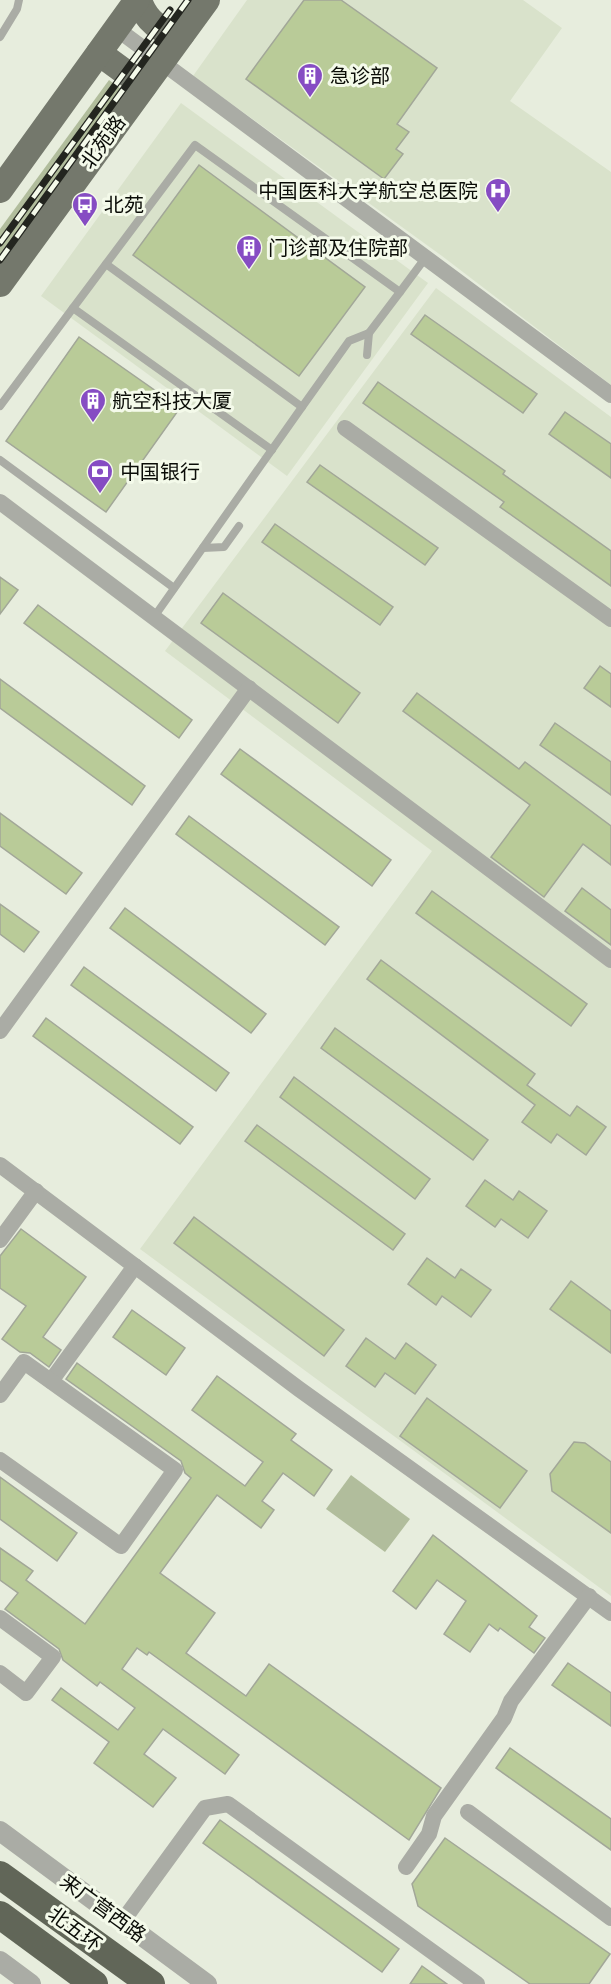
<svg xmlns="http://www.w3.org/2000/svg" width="611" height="1984" font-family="Arial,'Noto Sans SC',sans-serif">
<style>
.built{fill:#d9e2cb}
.green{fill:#b1bd9c}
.building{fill:#b9cb98;stroke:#a2a798;stroke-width:1.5}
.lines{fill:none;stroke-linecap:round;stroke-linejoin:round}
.service{stroke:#aaaca5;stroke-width:8}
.minor{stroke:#aaaca5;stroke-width:16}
.tertiary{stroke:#aaaca5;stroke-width:20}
.primary{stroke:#74786c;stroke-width:26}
.motorway{stroke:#616658;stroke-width:28}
.rail-casing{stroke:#23251f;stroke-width:7}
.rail{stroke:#f4faea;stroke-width:4.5;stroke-dasharray:14;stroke-linecap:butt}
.labels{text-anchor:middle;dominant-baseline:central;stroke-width:6;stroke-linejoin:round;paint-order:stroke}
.poi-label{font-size:20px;fill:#0a0c07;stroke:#f4faea;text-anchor:start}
.street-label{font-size:20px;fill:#0a0c07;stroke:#f4faea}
</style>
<rect width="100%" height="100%" fill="#e7eddd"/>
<!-- built -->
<g class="built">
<path d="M247,0H523L562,28L510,101L611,172V385L442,256L193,76Z"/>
<path d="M181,103L428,283L287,476L41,296Z"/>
<path d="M436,288L611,417V1596L140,1249L432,851L165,651Z"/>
</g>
<!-- green -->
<g class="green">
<path d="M109,80L125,92L0,263V229Z"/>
<path d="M351,1475L410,1519L385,1552L326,1509Z"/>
</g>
<!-- building -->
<g class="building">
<path d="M304,0H341L437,68L397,124L409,132L396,149L403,154L384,179L246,79Z"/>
<path d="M199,165L365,287L299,376L133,255Z"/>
<path d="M425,315L537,394L523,413L411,334Z"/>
<path d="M79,337L180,408L106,512L6,441Z"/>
<path d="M378,382L505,471L503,474L611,551V586L500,507L504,502L363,403Z"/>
<path d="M565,412L611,444V478L549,434Z"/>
<path d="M320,465L438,548L425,565L307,482Z"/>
<path d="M275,524L393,607L380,625L262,542Z"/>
<path d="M0,577L18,590L0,614Z"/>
<path d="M223,593L360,693L338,723L201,623Z"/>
<path d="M38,605L192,720L179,738L24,623Z"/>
<path d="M600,666L611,674V707L584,688Z"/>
<path d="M0,679L145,786L132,805L0,708Z"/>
<path d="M417,693L519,769L525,762L611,826V865L583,844L544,897L491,857L530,805L403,711Z"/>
<path d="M555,723L611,762V795L540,745Z"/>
<path d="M240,749L391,860L372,886L221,774Z"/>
<path d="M0,813L82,873L66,894L0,846Z"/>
<path d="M189,816L339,927L325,945L176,834Z"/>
<path d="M582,888L611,910V945L565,911Z"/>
<path d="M432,891L587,1004L571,1026L416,913Z"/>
<path d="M0,904L39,932L24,952L0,934Z"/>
<path d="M125,908L266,1014L251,1033L110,928Z"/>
<path d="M381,960L535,1074L527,1085L570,1116L577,1106L606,1127L586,1155L557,1134L551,1143L522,1122L535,1105L367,979Z"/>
<path d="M84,967L229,1073L216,1091L71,985Z"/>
<path d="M46,1018L193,1127L180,1144L33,1036Z"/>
<path d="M335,1028L488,1140L473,1160L321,1048Z"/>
<path d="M294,1077L430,1179L415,1199L280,1097Z"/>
<path d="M257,1125L405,1234L393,1250L245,1141Z"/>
<path d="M485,1180L513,1200L519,1191L547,1211L528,1238L501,1219L495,1227L466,1206Z"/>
<path d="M194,1217L344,1330L324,1356L174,1243Z"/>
<path d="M21,1229L86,1277L43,1337L61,1350L49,1367L30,1353L20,1352L2,1339L26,1306L0,1288V1256Z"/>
<path d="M427,1258L455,1278L461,1269L491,1290L471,1317L442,1296L436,1305L408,1284Z"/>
<path d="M571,1281L611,1311V1353L550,1309Z"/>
<path d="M132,1310L185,1348L166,1375L113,1337Z"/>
<path d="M366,1338L395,1359L406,1343L436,1365L415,1394L385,1373L375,1387L346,1366Z"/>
<path d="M77,1363L245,1486L263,1462L192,1410L217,1376L296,1434L291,1440L332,1470L314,1496L283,1473L262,1501L274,1510L261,1528L217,1495L160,1573L215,1613L186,1653L246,1696L269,1664L441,1788L409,1840L149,1652L147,1655L137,1648L122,1669L239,1755L225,1774L163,1729L144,1754L176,1778L153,1807L94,1763L109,1742L52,1700L61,1688L118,1730L135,1708L100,1682L97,1686L63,1660L59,1649L5,1609L18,1593L0,1580V1548L33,1571L26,1580L85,1624L191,1478L185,1473L181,1461L66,1379Z"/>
<path d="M427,1398L527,1471L500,1508L400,1436Z"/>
<path d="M574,1442L585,1443L611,1462V1533L552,1491L550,1474Z"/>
<path d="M0,1477L77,1533L57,1561L0,1519Z"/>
<path d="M433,1535L537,1616L529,1627L545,1638L534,1653L500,1628L498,1631L489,1624L470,1652L444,1634L466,1601L437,1580L416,1609L393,1591Z"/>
<path d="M568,1663L611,1693V1726L552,1685Z"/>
<path d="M510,1748L611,1819V1850L496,1768Z"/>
<path d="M220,1820L399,1949L382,1972L203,1843Z"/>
<path d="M445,1838L610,1954L589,1984H530L418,1906L412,1884Z"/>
<path d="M422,1966L447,1984H410Z"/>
</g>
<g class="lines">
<!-- service -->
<g class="service">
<path d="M0,37L17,9L19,0"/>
<path d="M106,264L302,407L154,617"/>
<path d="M367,355L369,333"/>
<path d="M0,406L73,308"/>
<path d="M302,407L349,341L369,333L400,292"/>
<path d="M272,450L73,308L195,145L400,292L426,257"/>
<path d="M0,460L174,588"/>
<path d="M203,548L224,547L239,526"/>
</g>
<!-- minor -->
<g class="minor">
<path d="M117,29L611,395"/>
<path d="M345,428L611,619"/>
<path d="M0,502L611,960"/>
<path d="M0,1031L249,688"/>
<path d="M0,1165L299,1389L611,1613"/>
<path d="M0,1240L36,1191"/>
<path d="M51,1381L135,1266"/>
<path d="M0,1395L24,1362L175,1470L121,1546L0,1460"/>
<path d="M0,1618L53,1657L26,1693L0,1673"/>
<path d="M468,1812L611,1918"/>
<path d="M406,1867L429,1834L434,1816L504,1718L511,1701L589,1596"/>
<path d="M122,1922L205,1808L228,1804L477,1984"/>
</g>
<!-- tertiary -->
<g class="tertiary">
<path d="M0,1831L207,1984"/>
<path d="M0,1961L31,1984"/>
</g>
<!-- primary -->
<g class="primary">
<path d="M139,0C145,19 161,34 182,34"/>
<path d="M99,53L144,86"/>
<path d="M0,190L137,0"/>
<path d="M0,284L207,0"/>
</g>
<!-- motorway -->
<g class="motorway">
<path d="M0,1875L151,1984"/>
<path d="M0,1915L94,1984"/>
</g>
<defs>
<g id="rail">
<path d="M0,243L170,10"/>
<path d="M0,260L188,0"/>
</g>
</defs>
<!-- rail casing -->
<use href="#rail" class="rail-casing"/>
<!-- rail -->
<use href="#rail" class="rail"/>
</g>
<!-- icons -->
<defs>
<symbol id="building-pin" viewBox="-11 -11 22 30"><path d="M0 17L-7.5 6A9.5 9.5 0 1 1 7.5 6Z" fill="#864cc3" stroke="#f4faea"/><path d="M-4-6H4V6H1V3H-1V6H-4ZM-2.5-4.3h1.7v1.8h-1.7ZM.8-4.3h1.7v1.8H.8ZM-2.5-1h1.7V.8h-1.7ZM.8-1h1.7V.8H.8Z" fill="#fff"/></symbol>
<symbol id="hospital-pin" viewBox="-11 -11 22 30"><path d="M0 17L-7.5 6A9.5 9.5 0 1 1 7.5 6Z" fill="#864cc3" stroke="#f4faea"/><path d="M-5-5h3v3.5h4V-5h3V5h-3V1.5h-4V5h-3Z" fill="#fff"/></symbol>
<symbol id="bus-pin" viewBox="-11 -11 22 30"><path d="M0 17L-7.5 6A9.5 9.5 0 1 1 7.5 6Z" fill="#864cc3" stroke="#f4faea"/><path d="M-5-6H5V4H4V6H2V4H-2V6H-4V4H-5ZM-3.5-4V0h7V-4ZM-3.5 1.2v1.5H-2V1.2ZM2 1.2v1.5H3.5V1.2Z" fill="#fff"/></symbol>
<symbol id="bank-pin" viewBox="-11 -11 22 30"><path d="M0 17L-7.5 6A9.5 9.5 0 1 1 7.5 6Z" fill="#864cc3" stroke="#f4faea"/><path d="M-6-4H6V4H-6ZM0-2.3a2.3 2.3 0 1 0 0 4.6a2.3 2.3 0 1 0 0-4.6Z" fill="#fff"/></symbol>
</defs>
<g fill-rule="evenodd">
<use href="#building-pin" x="295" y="61" width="30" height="40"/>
<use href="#hospital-pin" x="483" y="176" width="30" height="40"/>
<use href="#bus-pin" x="70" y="190" width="30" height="40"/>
<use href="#building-pin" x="234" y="233" width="30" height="40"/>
<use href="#building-pin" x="78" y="386" width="30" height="40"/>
<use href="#bank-pin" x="85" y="457" width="30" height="40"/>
</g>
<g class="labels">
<!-- poi labels -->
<g class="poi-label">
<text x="330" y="76">急诊部</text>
<text x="478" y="191" text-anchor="end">中国医科大学航空总医院</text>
<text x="104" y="205">北苑</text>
<text x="268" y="248">门诊部及住院部</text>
<text x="112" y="401">航空科技大厦</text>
<text x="120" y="472">中国银行</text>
</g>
<!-- street labels -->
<g class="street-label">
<text transform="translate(103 142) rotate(-54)">北苑路</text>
<text transform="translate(103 1908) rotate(36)">来广营西路</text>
<text transform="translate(75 1929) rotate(36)">北五环</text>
</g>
</g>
</svg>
